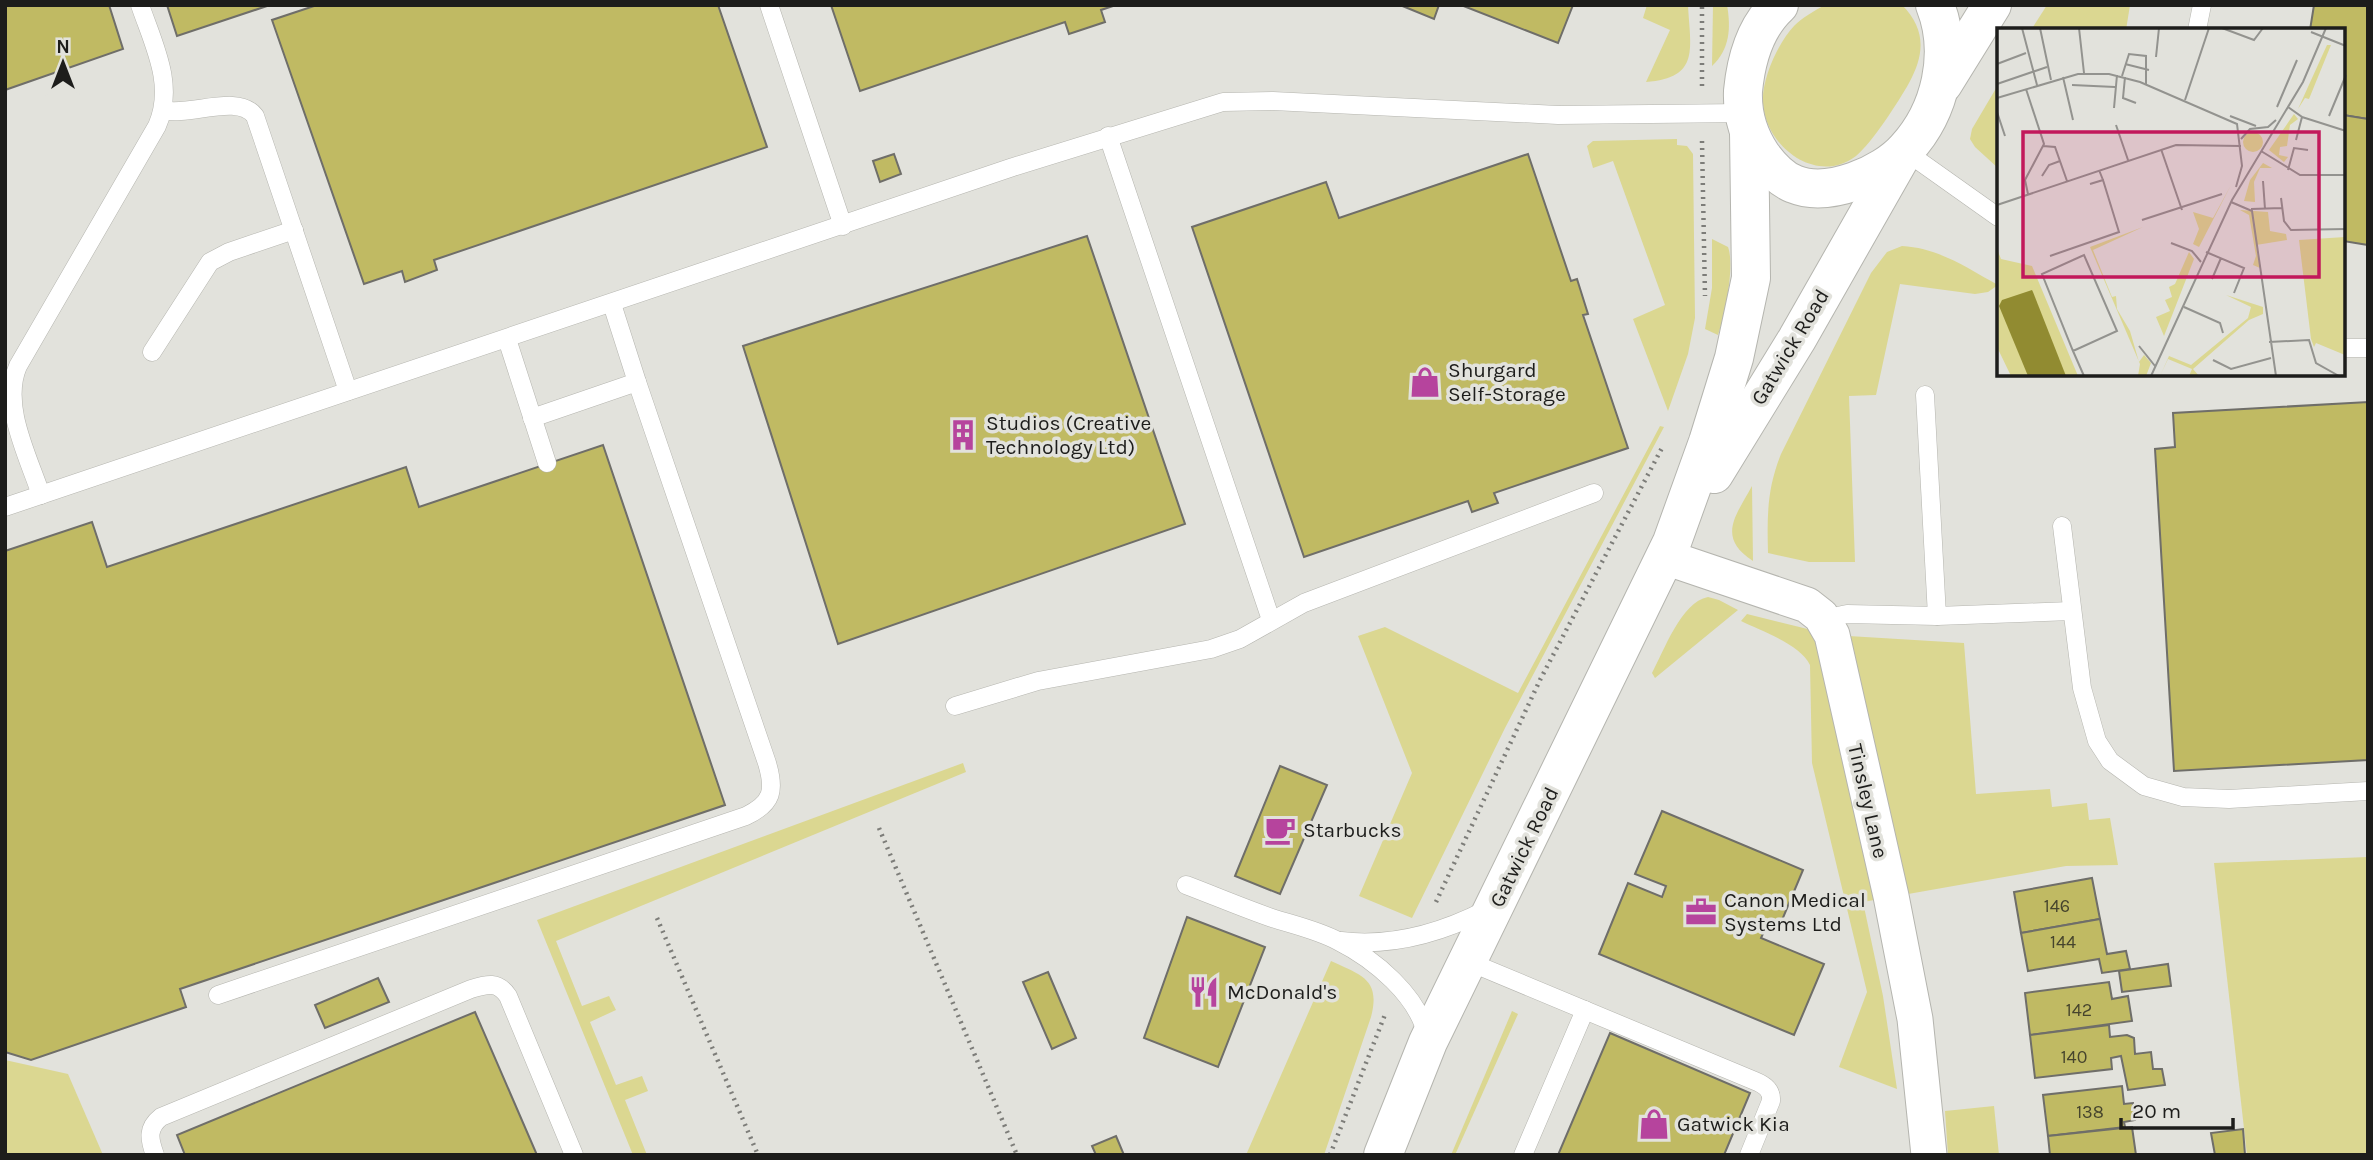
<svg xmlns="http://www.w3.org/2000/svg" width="2373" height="1160" font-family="Karla,sans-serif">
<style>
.green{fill:#dbd791}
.building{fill:#c0ba63;stroke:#6f6e69;stroke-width:2}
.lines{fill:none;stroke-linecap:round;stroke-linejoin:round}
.service-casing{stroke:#b5b5af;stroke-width:19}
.minor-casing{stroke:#b5b5af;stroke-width:37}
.tertiary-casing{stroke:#b5b5af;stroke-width:40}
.path{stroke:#7d7d79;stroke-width:4.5;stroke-dasharray:2 5;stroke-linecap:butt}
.service{stroke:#fff;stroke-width:18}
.minor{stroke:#fff;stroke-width:35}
.tertiary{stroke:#fff;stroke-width:38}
.labels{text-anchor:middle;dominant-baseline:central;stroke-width:7;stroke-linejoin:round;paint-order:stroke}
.number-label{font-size:18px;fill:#46442d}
.street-label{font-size:21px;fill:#1d1d1b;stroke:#e2e2dc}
.poi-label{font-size:21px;fill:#1d1d1b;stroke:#e2e2dc;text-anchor:start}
.inset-road{fill:none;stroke:#93938f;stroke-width:2}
.view{fill:#c2185b;fill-opacity:0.15;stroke:#c2185b;stroke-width:3.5}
.inset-edge{fill:none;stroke:#1d1d1b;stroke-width:3.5}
</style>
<rect width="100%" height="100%" fill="#e2e2dc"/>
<!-- green -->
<g class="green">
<path d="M1647,5H1688C1690,48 1701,78 1646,82L1670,30L1643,18Z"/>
<path d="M1713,5H1727C1731,28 1730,49 1712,66Z"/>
<path d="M1825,5H1902C1926,29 1925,54 1909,83C1899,101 1872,143 1856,156C1817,186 1766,147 1763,104C1761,80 1778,43 1794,26C1803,17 1814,11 1825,5Z"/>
<path d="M2047,5H2130L2126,30H2031Z"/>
<path d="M1998,85V168L1975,147L1970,139L1972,129Z"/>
<path d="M1677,139V145L1687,146L1693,154L1695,318L1688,354L1668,411L1633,319L1665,305L1613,161L1593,168L1587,146L1593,141Z"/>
<path d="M1712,239L1728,247C1735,265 1725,316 1718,335L1705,329L1712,288Z"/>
<path d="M1902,246C1939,248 1967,268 1998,285L1988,292L1975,294L1900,284L1876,395L1849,396L1855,562H1809L1768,553C1767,516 1767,489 1781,454L1871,273L1887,252Z"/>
<path d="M1660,426L1664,427L1505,728L1412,918L1359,896L1412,773L1358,636L1385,627L1518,693Z"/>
<path d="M1752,486L1753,561C1717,537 1735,517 1752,486Z"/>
<path d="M1708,597L1719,600L1738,610L1655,678L1652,673C1664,651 1681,602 1708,597Z"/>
<path d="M1747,614L1832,635L1964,643L1976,794L2050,789L2052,807L2087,803L2089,820L2110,818L2118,865L2066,866L1863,902L1883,996L1897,1089L1839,1067L1867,992L1812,763L1810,665C1800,644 1761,631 1741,621Z"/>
<path d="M963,763L966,772L556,941L582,1006L609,996L616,1010L590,1022L616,1085L642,1076L648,1091L625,1100L647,1155H633L537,920Z"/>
<path d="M2368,857V1155H2247L2214,863Z"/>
<path d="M1331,961C1361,975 1381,979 1371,1017L1324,1155H1246Z"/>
<path d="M1512,1011L1518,1014L1455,1155H1451Z"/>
<path d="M5,1060L68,1074L103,1155H5Z"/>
<path d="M1994,1106L1999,1155H1948L1945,1111Z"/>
</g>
<!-- building -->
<g class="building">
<path d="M5,5H109L123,49L5,90Z"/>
<path d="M167,5H270L177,36Z"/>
<path d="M317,5H718L767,147L434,260L437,270L405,282L402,271L364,284L272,20Z"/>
<path d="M831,5H1116L1101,10L1105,22L1069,34L1065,22L860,91Z"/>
<path d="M1400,5H1439L1434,19Z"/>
<path d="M1461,5H1573L1558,43Z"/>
<path d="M2314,5H2368V119L2343,115V30H2310Z"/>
<path d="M2343,115L2368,119V245L2343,241Z"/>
<path d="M894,154L901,174L880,182L873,161Z"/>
<path d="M1528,154L1571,281L1577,279L1588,314L1583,315L1628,448L1494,493L1498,503L1472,512L1468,501L1304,557L1192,227L1326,182L1339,218Z"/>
<path d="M1087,236L1185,524L838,644L743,346Z"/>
<path d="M2368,402V760L2174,771L2155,449L2175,447L2173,413Z"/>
<path d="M603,445L725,805L180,989L186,1007L31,1060L5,1052V551L92,522L107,567L406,467L419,507Z"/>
<path d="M1280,766L1327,785L1280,894L1235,876Z"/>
<path d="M1662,811L1803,870L1777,932L1766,927L1761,938L1824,964L1794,1035L1599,954L1628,883L1662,897L1666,886L1635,874Z"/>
<path d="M2092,878L2100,919L2021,933L2014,892Z"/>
<path d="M1187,917L1265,947L1218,1067L1144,1038Z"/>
<path d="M2100,919L2107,954L2126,951L2130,969L2102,973L2099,959L2028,971L2021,933Z"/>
<path d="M2168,964L2171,986L2122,992L2119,971Z"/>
<path d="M1048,972L1076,1038L1052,1049L1023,982Z"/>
<path d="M378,978L389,1002L325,1028L315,1005Z"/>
<path d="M2109,982L2112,999L2128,996L2132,1021L2030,1035L2025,993Z"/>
<path d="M475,1012L537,1155H185L177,1135Z"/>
<path d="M2109,1025L2110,1037L2127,1035L2134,1038L2135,1054L2151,1052L2153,1069H2162L2165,1085L2128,1090L2121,1056L2111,1058L2112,1069L2035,1078L2030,1035Z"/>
<path d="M1610,1033L1750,1093L1724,1155H1558Z"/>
<path d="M2122,1086L2124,1104L2133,1103L2135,1120L2124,1122L2125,1127L2048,1136L2043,1095Z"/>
<path d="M2132,1127L2136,1155H2050L2048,1136Z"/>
<path d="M2243,1129L2245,1155H2215L2211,1133Z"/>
<path d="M1116,1136L1124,1155H1096L1092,1146Z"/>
</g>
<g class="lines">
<defs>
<g id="service">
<path d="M769,5L843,226"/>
<path d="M2197,30L2202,5"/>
<path d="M163,110C189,117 238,93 255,116L348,391"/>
<path d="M1108,136L1271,620"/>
<path d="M1905,151L1998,217"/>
<path d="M507,339L547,463"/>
<path d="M2343,348H2368"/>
<path d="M152,352L210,262L229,252L294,230"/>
<path d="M1925,395L1937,616"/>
<path d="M532,418L637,382L612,304"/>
<path d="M41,495C28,456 1,405 18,366L157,126C175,85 154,46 140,5"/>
<path d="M5,507L1013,167L1223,102L1273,101L1558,115L1744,113"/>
<path d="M2062,526L2082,688L2097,741L2110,761L2144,786L2183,797L2229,799L2368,791"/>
<path d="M1823,619L1847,614L1937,616L2071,611"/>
<path d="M955,706L1038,681L1211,649L1240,639L1304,603L1594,493"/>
<path d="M1186,885C1215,896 1243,908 1272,918C1294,925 1317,930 1338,941C1374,959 1419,996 1427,1037"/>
<path d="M1341,941C1392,947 1441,933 1486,910"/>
<path d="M1467,961L1755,1081C1765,1085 1772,1090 1771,1101L1749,1155"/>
<path d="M218,995L746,816C773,803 775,790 767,763L637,382"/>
<path d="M155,1155C149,1139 147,1128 161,1117L471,989C487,984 498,981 508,996L574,1155"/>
<path d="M1523,1155L1585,1010"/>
</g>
<path id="minor" d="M1665,557L1807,605L1821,616L1832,635L1891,896L1915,1019L1929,1155"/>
<g id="tertiary">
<path d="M1779,5C1755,27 1746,60 1743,91C1742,115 1749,137 1762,156C1771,168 1781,179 1794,184C1828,198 1883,175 1906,149C1941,111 1954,53 1935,5"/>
<path d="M1943,84L1992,5"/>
<path d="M1714,474L1797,339L1900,158"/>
<path d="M1383,1155L1428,1042L1672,542L1708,442L1734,358L1751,278L1749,132"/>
</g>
</defs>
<!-- service casing -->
<use href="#service" class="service-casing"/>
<!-- minor casing -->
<use href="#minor" class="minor-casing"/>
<!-- tertiary casing -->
<use href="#tertiary" class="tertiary-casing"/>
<!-- path -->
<g class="path">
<path d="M1702,86V5"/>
<path d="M1702,141L1705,296"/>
<path d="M879,828L1017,1155"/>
<path d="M1436,902L1540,680L1663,446"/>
<path d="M657,918L758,1155"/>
<path d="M1330,1155L1386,1012"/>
</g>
<!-- service -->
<use href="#service" class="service"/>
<!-- minor -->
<use href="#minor" class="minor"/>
<!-- tertiary -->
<use href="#tertiary" class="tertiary"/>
</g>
<!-- icons -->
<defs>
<symbol id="shop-bare" viewBox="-9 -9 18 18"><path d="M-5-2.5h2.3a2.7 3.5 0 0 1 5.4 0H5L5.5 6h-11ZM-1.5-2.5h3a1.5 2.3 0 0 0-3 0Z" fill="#b6449d" stroke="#e2e2dc" stroke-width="2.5" paint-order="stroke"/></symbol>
<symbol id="building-bare" viewBox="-9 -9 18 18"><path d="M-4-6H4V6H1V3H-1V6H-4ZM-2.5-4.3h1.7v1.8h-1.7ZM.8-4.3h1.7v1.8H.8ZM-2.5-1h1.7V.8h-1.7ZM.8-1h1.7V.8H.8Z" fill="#b6449d" stroke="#e2e2dc" stroke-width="2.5" paint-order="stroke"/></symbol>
<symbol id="cafe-bare" viewBox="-9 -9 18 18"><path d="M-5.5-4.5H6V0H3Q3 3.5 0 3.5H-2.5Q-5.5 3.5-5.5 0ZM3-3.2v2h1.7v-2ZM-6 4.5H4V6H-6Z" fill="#b6449d" stroke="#e2e2dc" stroke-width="2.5" paint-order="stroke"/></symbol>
<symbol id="office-bare" viewBox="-9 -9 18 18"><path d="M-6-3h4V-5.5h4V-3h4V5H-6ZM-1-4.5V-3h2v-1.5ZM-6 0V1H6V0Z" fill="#b6449d" stroke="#e2e2dc" stroke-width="2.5" paint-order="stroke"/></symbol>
<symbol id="restaurant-bare" viewBox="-9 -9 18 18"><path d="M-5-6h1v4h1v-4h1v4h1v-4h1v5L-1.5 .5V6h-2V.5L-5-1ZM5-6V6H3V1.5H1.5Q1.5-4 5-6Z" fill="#b6449d" stroke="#e2e2dc" stroke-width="2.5" paint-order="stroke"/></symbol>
</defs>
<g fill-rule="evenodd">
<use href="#shop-bare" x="1403" y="360" width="44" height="44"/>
<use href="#building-bare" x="941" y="413" width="44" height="44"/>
<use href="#cafe-bare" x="1258" y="808" width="44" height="44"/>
<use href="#office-bare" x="1679" y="890" width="44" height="44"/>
<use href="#restaurant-bare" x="1182" y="970" width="44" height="44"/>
<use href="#shop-bare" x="1632" y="1102" width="44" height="44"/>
</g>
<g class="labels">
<!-- number labels -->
<g class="number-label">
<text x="2057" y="906">146</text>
<text x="2063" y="942">144</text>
<text x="2079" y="1010">142</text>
<text x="2074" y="1057">140</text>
<text x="2090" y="1112">138</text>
</g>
<!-- street labels -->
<g class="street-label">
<text transform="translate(1790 347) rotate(-59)">Gatwick Road</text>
<text transform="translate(1868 801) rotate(77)">Tinsley Lane</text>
<text transform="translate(1524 847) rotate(-64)">Gatwick Road</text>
</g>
<!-- poi labels -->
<g class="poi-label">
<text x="1448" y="370">Shurgard<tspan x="1448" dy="24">Self-Storage</tspan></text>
<text x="986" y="423">Studios (Creative<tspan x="986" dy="24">Technology Ltd)</tspan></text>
<text x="1303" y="830">Starbucks</text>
<text x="1724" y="900">Canon Medical<tspan x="1724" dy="24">Systems Ltd</tspan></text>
<text x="1227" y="992">McDonald's</text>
<text x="1677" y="1124">Gatwick Kia</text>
</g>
</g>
<!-- overview -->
<g transform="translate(1997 28)">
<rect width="348" height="348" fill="#e2e2dc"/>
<path d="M330,17H334L312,71L308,70L301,81ZM297,86L301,91L293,97L290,118L283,119L282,127L291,129L287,134L272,122ZM246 114a10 10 0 1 1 20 0a10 10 0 1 1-20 0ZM266,135L275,140H263L257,154L258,174L247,173L253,152ZM234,157L202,219L196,216L202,201L196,184L216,190ZM243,182L271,184L273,203L289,206L290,212L259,217L263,240L256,237L259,228L252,187ZM146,199L96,222L115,269L119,268L120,281L133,303L142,334L147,327L154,335L149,348H141L143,336L93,219ZM348,209V327L319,315L317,319L314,311L302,212ZM0,221L4,231L35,238L81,348H14L0,319ZM192,224L197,231L167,308L159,289L173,283L168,272L175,269L172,259L178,256ZM229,267L266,279V286L252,292L196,341L202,348H192L195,341L171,331L163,348L172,328L194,337L251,290L254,279Z" fill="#dbd791"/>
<path d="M35,262L36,264L69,348H31L2,278L5,272Z" fill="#918b31"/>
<path class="inset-road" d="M25,0L40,57M43,0L54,52M82,0L87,45M225,0L257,12L266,0M314,4L349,18M159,29L162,0M0,36L29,25M128,36L152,42M125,48L132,26L149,28V56M66,49L76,92M128,49L126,70L139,75M0,56L50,39M75,57L118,59M29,61L47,116L28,152L31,166M0,70L81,46H112L143,54L240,96L245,138L239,159M188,72L212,0M280,79L300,32M291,79L305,89L299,112M117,80L120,47M0,84L8,108M233,88L259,98M332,88L349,47M305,89L349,103M119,97L131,132M244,111L253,101L271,99L279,92M46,118L58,119L70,153M164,121L185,182M264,123L303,147H349M291,142L297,120L311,122M45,148L52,137L63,133M266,153L268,181M93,156L106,152L102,142M284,170L287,193L294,202L349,201M234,174L255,183L279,348M0,177L179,117L244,118M254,181L285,180M145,192L225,166M174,215L195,223L204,234M209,224L247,240L237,265M53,228L122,204L106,152M215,251L224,230M187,279L223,295L226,305M272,314L312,312L319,335L342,348M142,318L158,338M76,323L120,303L87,227L45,246L76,323L87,348M216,332L234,341L274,330M154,348L235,172L306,54L329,0"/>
<path class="view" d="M26,104H322V249H26Z"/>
<rect width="348" height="348" class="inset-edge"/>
</g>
<!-- border -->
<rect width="2373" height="1160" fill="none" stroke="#1d1d1b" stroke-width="14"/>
<!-- north arrow -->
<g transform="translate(63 63)" stroke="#e2e2dc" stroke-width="5" paint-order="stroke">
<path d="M0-5L12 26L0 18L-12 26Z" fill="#1d1d1b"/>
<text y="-10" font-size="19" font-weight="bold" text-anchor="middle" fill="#1d1d1b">N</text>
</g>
<!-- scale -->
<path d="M2121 1118v10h112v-10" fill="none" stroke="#1d1d1b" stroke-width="3.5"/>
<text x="2132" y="1118" font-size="21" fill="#1d1d1b" stroke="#e2e2dc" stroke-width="5" paint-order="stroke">20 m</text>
</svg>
